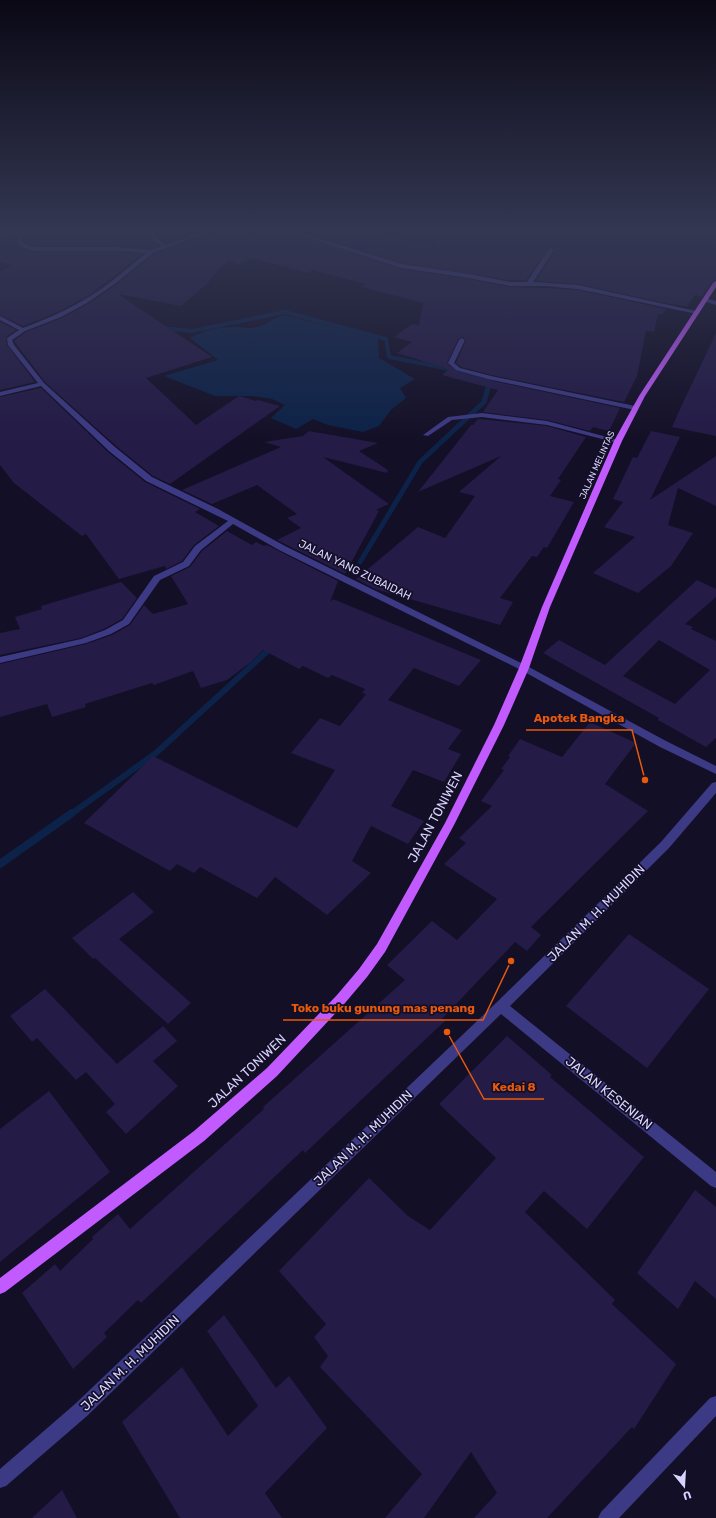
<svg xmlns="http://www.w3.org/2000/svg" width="716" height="1518" font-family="Rubik,sans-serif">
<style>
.water{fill:#0c2248}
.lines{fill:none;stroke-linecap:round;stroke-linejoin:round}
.stream-far3{stroke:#0c2248;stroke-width:4}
.stream-far2{stroke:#0c2248;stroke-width:5}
.stream-far1{stroke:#0c2248;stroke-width:6}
.stream{stroke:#0c2248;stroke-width:8}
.building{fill:#241b47;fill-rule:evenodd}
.minor{fill:#3d3a85;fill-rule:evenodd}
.major{fill:#c25bff;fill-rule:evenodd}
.labels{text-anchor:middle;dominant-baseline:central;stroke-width:3.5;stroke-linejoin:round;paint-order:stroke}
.far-street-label{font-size:9px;fill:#d9d4ff;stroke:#130f26}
.street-label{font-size:11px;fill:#d9d4ff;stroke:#130f26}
.near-street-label{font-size:13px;fill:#d9d4ff;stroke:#130f26}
.leader{fill:none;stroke:#e8590c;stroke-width:1.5}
.callout-dot{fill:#e8590c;stroke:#130f26;stroke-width:1.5}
.callout-label{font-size:12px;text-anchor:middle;font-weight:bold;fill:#e8590c;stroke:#130f26;stroke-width:3.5;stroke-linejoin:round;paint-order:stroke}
</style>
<rect width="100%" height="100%" fill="#130f26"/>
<!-- water -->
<path class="water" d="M283,315L378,338L379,358L415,379L400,388L406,398L391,410L379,426L363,432L328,425L313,419L296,429L271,418L285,405L272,399L252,396H215L164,376L218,360L190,338C203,330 220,327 236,327C243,327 251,329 258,327C268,324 273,318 283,315Z"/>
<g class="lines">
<!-- stream-far3 -->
<path class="stream-far3" d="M161,328L192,331L285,312L386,339L389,357L465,372L486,380"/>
<!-- stream-far2 -->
<path class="stream-far2" d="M360,562L420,462L484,402L490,381L483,379"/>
<!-- stream-far1 -->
<path class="stream-far1" d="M71,814L156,753L273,646"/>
<!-- stream -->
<path class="stream" d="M0,864L72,813"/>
</g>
<!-- building -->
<g class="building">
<path d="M33,229H146L153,242L159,246L151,248L115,246L29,245L24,240V238Z"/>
<path d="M154,229H193L194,233L166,243L159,238Z"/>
<path d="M226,229H280L401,269L469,279L510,287L545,288L578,290L666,309L662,315L658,314L654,332L646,331L637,376L624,402L491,375L461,367L456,363L466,340L463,337L458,339L447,363L456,371L488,380L620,408L609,431L593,427L590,431L547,420L483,412L498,390L442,375L449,369L397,353L412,342L394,337L412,324L419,325L423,303L362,287L366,284L312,270L308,273L251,258L239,264L229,260L219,269L207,284L181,306L118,294L212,357L146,378L196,425L239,396L256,401L258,400L280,406L170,484L153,476L116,446L45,382L14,341L26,332L62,318L88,304L117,284L154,254L195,239V240Z"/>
<path d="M295,229H374L437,248L439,229H716V280L712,282L702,297L695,295L687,306L669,304L578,284L536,281L555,251L552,247L548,248L526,280H510L402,263Z"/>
<path d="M17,236L16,244L24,249L37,252H115L142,254L90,295L60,311L23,326L0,315V272L11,265L0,262V238Z"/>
<path d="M0,322L16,330L6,337L7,345L35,382L0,390Z"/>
<path d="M716,333V436L672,427L681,407Z"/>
<path d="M41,388L108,452L145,482L200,509L195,512L219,526L194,545L182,561L166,569L165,566L119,579L86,534L82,536L14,483L0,465V397Z"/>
<path d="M478,419L547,426L586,437L558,479L561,480L550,496L574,502L547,548L544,547L537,557L532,556L500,598L513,602L500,625L375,589L356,579L418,527L445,538L475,496L459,492L501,456L418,492L471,425H473Z"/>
<path d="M309,431L378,443L359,451L388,470L387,473L323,457L389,504L376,510L379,511L345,574L277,540L301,528L287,518L297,514L257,485L212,504L182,490L281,447L264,442L303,436Z"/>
<path d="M651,431L680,437L650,500L716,456V506L678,488L668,525L693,533L671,566L638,593L593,573L635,537L604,527L623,502L613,499L633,457L637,458Z"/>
<path d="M227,531L252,545L256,542L264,546L267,545L338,581L330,602L333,599L481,660L459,686L414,668L388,700L462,730L448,749L461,754L444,782L413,770L391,806L424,821L408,844L371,826L352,861L371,873L327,915L275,877L257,898L200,867L194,873L177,864L170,871L84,823L153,756L297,828L335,770L291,753L320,718L340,726L366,694L362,693L365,689L332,675L328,678L303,666L299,669L263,650L251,662L227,680L201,688L193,671L154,685L152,683L85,704L86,707L52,717L47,704L0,717V664L86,644L112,635L130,625L144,605L153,614L188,604L171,576L190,567L202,551Z"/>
<path d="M697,580L716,589V597L685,624L693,627L691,629L716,641V738L706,747L658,720L659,718L543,653L559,640L605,665ZM659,640L710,670L675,704L623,676Z"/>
<path d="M121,582L137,598L122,619L104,629L81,638L0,655V633L20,629L15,617L42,609L41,606Z"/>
<path d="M590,722L636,743L605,784L648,811L531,927L541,935L527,951L515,942L442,1019L445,1021L305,1153L303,1150L141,1303L138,1300L104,1333L107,1337L73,1369L22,1293L55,1264L60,1271L93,1239L92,1237L118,1214L130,1229L264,1109L263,1107L405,980L387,965L432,921L457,940L497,899L444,864L466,843L459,838L492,806L481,801L504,770L501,769L510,757L508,756L520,739L562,757Z"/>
<path d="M133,892L154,912L119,939L191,1003L168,1024L95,958L93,959L72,938Z"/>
<path d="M629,934L709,989L647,1068L566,1006Z"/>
<path d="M45,989L117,1064L163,1026L177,1041L153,1061L178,1086L126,1134L106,1112L115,1104L86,1072L76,1080L37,1038L32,1042L10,1016Z"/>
<path d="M507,1036L552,1075L550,1077L644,1157L587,1229L544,1191L525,1212L615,1300L612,1304L676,1364L634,1429L632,1427L547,1518H474L497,1493L471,1452L424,1518H385L422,1474L320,1367L328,1356L314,1337L326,1324L279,1271L369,1178L408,1216L430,1230L496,1158L439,1104Z"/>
<path d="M49,1091L110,1172L0,1262V1129Z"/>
<path d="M695,1190L716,1207V1299L695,1281L678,1309L637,1273Z"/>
<path d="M224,1315L276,1388L289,1376L327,1428L265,1493L282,1518H180L122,1422L182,1367L228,1436L258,1406L207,1331Z"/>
<path d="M62,1490L77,1518H32Z"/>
</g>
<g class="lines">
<!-- minor -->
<g class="minor">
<path d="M26,229H32L22,237V241L28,246L37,247H115L151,250L162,246L154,241L147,229H152L158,239L166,245L209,229H216L153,253L116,283L87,303L61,317L25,331L12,340L14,345L44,383L115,447L152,477L218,509L285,546L527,666L666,741L716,766V774L660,747L521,670L279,550L233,524L201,550L189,566L160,580L129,624L111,634L86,643L0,663V657L81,639L105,630L123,620L154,576L183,562L195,546L228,521L146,481L109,451L41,386L0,396V392L38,383L8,345L7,338L19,330L0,320V316L23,328C44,320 63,312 82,301C105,288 126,270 146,253L115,251H37L24,248L17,243L19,234L0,237V233Z"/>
<path d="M281,229H289L402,264L469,274L510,282H527L549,249L551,248L554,250L533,282L578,285L700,312L697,314L578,289L545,286H510L469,278L401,268Z"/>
<path d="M705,298L716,301V305L703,301V299Z"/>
<path d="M462,338L465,340L454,363L460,368L491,376L635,406L638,408L635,410L488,379L456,370L448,363L459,340Z"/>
<path d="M482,413L547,421L622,441L618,443L547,425L482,417L452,420L428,436L423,435L448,417Z"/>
<path d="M716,782V793L669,848L510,1006L716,1172V1188L711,1186L501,1014L87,1416L6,1486L0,1488V1469L75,1404L497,1002L661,842L712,783Z"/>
<path d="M716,1396V1416L619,1518H598L601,1512L710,1398Z"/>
</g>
<!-- major -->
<path class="major" d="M716,281V287L645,396L622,441L550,607L529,668L504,725L454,825L385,952L367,977L345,1003L277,1076L204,1141L5,1292L0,1294V1278L194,1131L267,1068L337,995L359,969L377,944L445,823L494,725L519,668L542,607L614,441L639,396L713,283Z"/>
</g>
<!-- sky -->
<linearGradient id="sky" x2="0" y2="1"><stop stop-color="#0a0815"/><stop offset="0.52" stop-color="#333752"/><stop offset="1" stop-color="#333752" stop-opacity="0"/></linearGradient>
<rect width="716" height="442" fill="url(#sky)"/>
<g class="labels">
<!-- far-street labels -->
<g class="far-street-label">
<text transform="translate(597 465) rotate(-66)">JALAN MELINTAS</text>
</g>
<!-- street labels -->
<g class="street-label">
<text transform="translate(355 570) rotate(26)">JALAN YANG ZUBAIDAH</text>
</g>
<!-- near-street labels -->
<g class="near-street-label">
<text transform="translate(435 817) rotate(-62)">JALAN TONIWEN</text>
<text transform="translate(596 913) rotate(-45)">JALAN M. H. MUHIDIN</text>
<text transform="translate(247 1071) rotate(-43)">JALAN TONIWEN</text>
<text transform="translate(609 1093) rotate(39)">JALAN KESENIAN</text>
<text transform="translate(363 1138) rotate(-44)">JALAN M. H. MUHIDIN</text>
<text transform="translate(130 1363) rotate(-44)">JALAN M. H. MUHIDIN</text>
</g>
</g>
<!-- callouts -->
<path class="leader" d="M645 780L632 730H526M511 961L483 1020H283M447 1032L484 1099H544"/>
<g class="callout-dot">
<circle cx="645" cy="780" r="4"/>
<circle cx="511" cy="961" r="4"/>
<circle cx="447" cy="1032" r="4"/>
</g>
<g class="callout-label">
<text x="579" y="722">Apotek Bangka</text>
<text x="383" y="1012">Toko buku gunung mas penang</text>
<text x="514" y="1091">Kedai 8</text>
</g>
<!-- north arrow -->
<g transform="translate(684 1486) rotate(162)" stroke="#130f26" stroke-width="3" paint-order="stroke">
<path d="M0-3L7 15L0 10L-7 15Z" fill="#d9d4ff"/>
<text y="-6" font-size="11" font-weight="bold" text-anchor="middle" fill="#d9d4ff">U</text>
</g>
</svg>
